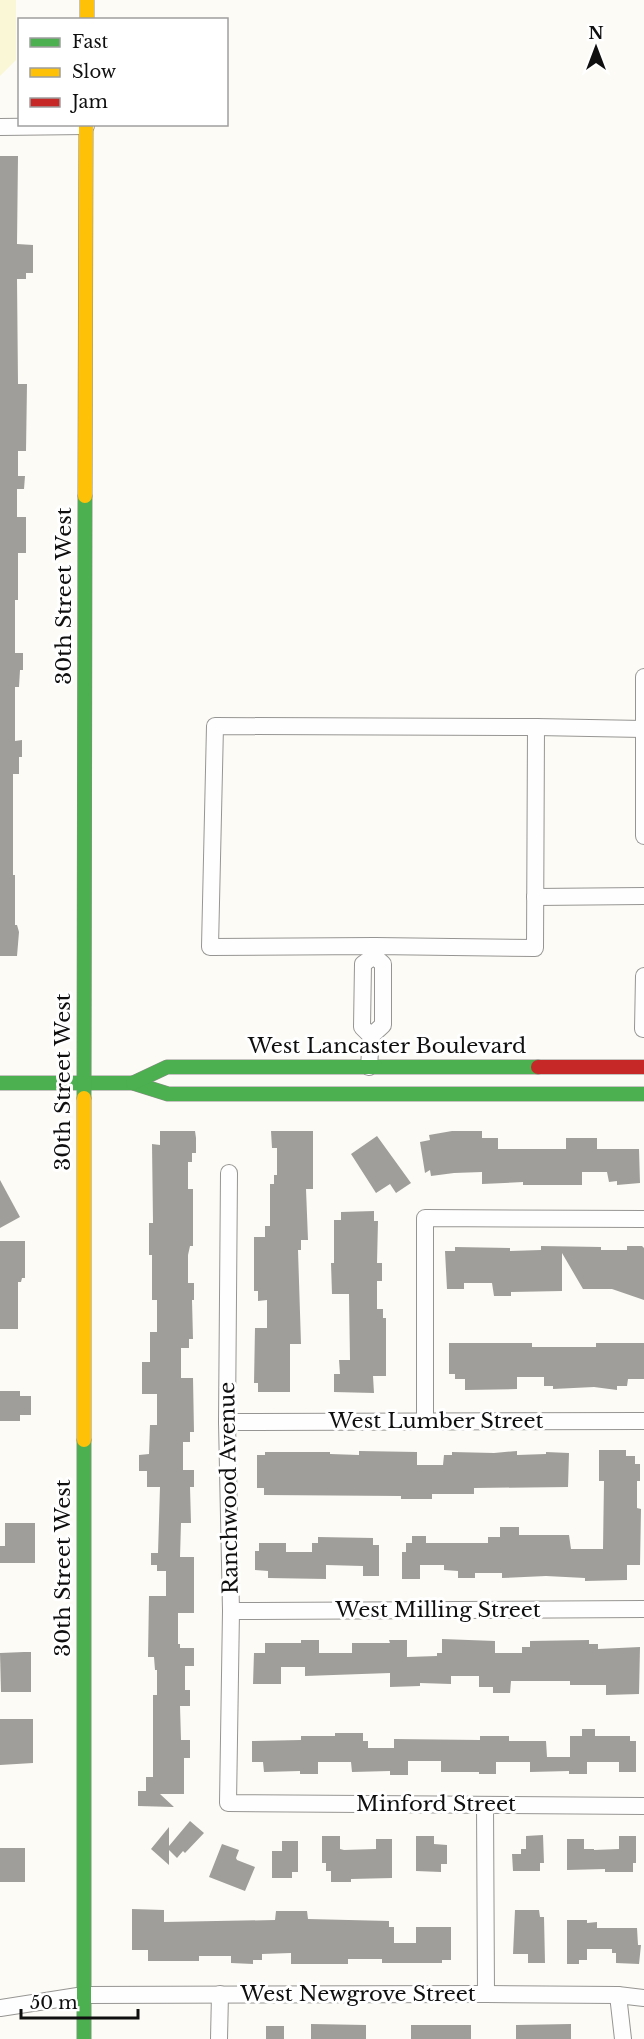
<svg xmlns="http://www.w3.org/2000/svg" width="644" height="2039" font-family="'Libre Baskerville',serif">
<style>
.sand{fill:#faf7d7}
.building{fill:#a09e9a}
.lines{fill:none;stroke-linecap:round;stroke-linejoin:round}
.street-casing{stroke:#969593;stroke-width:18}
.fast-casing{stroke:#8c8c89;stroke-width:15}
.slow-casing{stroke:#8c8c89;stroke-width:15}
.jam-casing{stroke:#8c8c89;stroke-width:15}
.street{stroke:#fffefe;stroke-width:16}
.fast{stroke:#4caf50;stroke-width:14}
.slow{stroke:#ffc107;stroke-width:14}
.jam{stroke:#c62828;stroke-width:14}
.labels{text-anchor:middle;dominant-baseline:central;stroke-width:6;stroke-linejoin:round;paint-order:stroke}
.street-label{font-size:21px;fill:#0f0f0f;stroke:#fff}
</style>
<rect width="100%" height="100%" fill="#fcfbf5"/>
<!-- sand -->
<path class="sand" d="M0,0H16V60L0,76Z"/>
<!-- building -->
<g class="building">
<path d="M0,156H18L17,244L33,245V273H26V279H17L18,384H27L26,451H18V476H25L24,489H17V517H26V553H18V600H15V653H23V670H20L19,687H15V741L22,740V757H19V774H13V875H15V925H17L19,932L17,956H0Z"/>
<path d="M160,1131H195L196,1138V1153H192V1162H188V1189H193V1246H190L188,1255V1283H194V1300H192L193,1339H189V1348H181V1378H193L194,1432H190V1442H183V1470H194V1487H190L191,1523H181L180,1557H194V1613H178V1644H180V1648H194V1666H185V1690H190V1706H180L181,1740H190V1758H184V1794H160L174,1807L138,1806V1791H146V1777H153V1695H157V1670H155L154,1657H148L149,1596H166V1571H157V1565H151V1553H158L160,1487H147V1471H139V1455L149,1454L150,1425H157V1394H142V1362H150V1332H157V1300H152V1255H149V1223H153L152,1144L160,1145Z"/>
<path d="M271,1131H313V1189H306L308,1240H301V1250H298L301,1344H290V1392H258V1383H254L255,1328H267V1300L258,1301V1291H254V1237H265V1226H270V1184H274V1175H277V1148H272Z"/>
<path d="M452,1131H482V1138H498V1149H566V1138H597V1149H639L640,1183L617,1185V1181L609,1182L607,1172H582V1185H523V1182L482,1184V1172L454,1173L431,1176L430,1170L425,1173L420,1142L430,1140L429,1135Z"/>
<path d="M377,1136L411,1183L396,1193L390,1184L376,1193L351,1154Z"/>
<path d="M0,1180L20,1217L0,1228Z"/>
<path d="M374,1211V1221H378L377,1263H382V1281H377V1309H383V1318H386V1376H373L374,1393L334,1392V1374H340L339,1360H350L349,1294H332L331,1263H334V1220H341V1212Z"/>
<path d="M0,1241H25V1278H22L21,1282H18V1329H0Z"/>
<path d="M541,1246L601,1247V1250H627V1246H642L644,1248V1300L612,1289H583L562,1253V1291L511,1292V1296H494L492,1283H464V1289H447L445,1251H455V1247L510,1248V1251L541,1250Z"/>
<path d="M449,1343H532V1347H596V1343H644V1379H628L627,1386H617V1390L594,1387L553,1389V1386H544V1377H517V1389L465,1390V1379H455V1374H449Z"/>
<path d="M0,1391H20V1396H31V1415H20V1421H0Z"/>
<path d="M599,1450H626V1456H635V1464H640V1481H637V1508L641,1509L640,1565H627V1580L585,1581V1578L546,1576L502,1578V1573H475V1578H458V1571L444,1570V1565H420V1579H402V1552H406V1543H412V1536H426V1543H488V1537H500V1527H519V1535H569L571,1549H603L604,1481H599Z"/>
<path d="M359,1451L417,1452V1465H443L444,1455H452V1452L494,1453L517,1451V1455L546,1454V1452L569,1453L568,1487L474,1488V1494H432V1499H401V1496L264,1495V1488H257V1455H265V1452H330V1454L359,1455Z"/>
<path d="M5,1523H35V1563H0V1546H5Z"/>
<path d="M318,1537L373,1538V1545H379V1576H363V1566L326,1565V1579L268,1578V1571L255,1570V1551H259V1543H286V1552H312V1543H318Z"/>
<path d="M442,1639L495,1641V1653H522V1647H530V1641L589,1640V1644H598V1649L640,1647L639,1694L606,1695V1685H570V1681H511L510,1693H493V1687H479V1676H451V1684L420,1683V1686L390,1687V1673L305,1676V1667H281V1684H253L254,1653H265V1643H301V1640H319V1653H352V1643H390L389,1640H407V1657L437,1656V1653H442Z"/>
<path d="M24,1652H31V1692H1L0,1653Z"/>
<path d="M0,1719H33V1763L0,1765Z"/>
<path d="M582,1729H595V1736H630V1741H636V1772H619V1762H587V1774H569V1771L530,1772V1762H496V1774H479V1772H441V1761H408V1775H390V1771L352,1772L351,1762H318V1774H300V1771L264,1772L263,1762H252V1741L301,1740V1736H335V1733H363V1741H368V1748H394V1739L480,1740V1736H509V1741H546L547,1757H570V1736H582Z"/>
<path d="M190,1821L204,1833L185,1853L183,1851L177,1858L169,1850V1865L151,1849L169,1827V1846Z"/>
<path d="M543,1835L544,1863H540V1871H513L512,1854H521V1849H526V1836Z"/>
<path d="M322,1836H340V1849L344,1850L376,1849V1839H392V1878L351,1879V1882H331V1871H326V1863H322Z"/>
<path d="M416,1836H434V1844L447,1845V1864H441V1872L416,1871Z"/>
<path d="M619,1836H636V1863H633V1872H605V1869L567,1870V1839H584V1849H594V1850L619,1849Z"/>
<path d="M282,1841H298V1872H292V1878H272V1851H282Z"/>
<path d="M222,1844L239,1850L236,1858L237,1860L255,1867L245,1891L209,1877Z"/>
<rect x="0" y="1848" width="25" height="34"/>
<path d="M132,1909L164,1910V1922L275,1920L276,1911H307L308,1919L389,1921V1927H394V1943H416V1927H451V1960H442V1963H382V1959H348V1964H291V1953L262,1954V1960H253V1964L231,1963V1956H199V1961H148V1950H132Z"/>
<path d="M515,1910H539L540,1917H544L545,1963H528V1954H513Z"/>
<path d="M567,1920H587V1923L597,1922V1928H637L638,1945H641L639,1964L616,1963V1953H612V1949H587V1960H579V1964H567Z"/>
<path d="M311,2024L366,2025V2039H311Z"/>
<path d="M571,2024V2039H516V2025Z"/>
<rect x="411" y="2025" width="60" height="14"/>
<rect x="266" y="2026" width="18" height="13"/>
</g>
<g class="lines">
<defs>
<g id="street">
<path d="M0,127L86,126"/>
<path d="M644,677V836"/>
<path d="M536,727L643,729"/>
<path d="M535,897L644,896"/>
<path d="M374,956L375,946L535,948L536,727L215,726L210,947L375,946"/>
<path d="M643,1029L644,976"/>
<path d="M369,1067L371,1036L383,1025V964L374,956L363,964L362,1027L371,1036"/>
<path d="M229,1173L227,1422L231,1611L228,1803L644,1806"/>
<path d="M425,1420V1218L644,1219"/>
<path d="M227,1422L644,1421"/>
<path d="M231,1611L644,1609"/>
<path d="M485,1805L486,1994"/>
<path d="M618,1995L623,2039"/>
<path d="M0,2008L84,1995L486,1994L618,1995L644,1998"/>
<path d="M219,2039L220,1994"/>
</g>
<g id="fast">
<path d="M0,1083H133L168,1094H644"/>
<path d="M133,1083L167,1067H538"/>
<path d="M84,1098L85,496"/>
<path d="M84,1440V2039"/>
</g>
<g id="slow">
<path d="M87,0V20"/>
<path d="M85,496L86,124"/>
<path d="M84,1098V1440"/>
</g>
<path id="jam" d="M538,1067H644"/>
</defs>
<!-- street casing -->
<use href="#street" class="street-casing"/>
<!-- fast casing -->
<use href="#fast" class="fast-casing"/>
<!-- slow casing -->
<use href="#slow" class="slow-casing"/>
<!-- jam casing -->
<use href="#jam" class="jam-casing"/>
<!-- street -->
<use href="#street" class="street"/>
<!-- fast -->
<use href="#fast" class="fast"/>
<!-- slow -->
<use href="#slow" class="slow"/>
<!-- jam -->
<use href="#jam" class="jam"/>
</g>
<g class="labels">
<!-- street labels -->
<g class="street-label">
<text transform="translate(64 596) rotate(-90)">30th Street West</text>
<text x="387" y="1046">West Lancaster Boulevard</text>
<text transform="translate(63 1082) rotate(-90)">30th Street West</text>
<text x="436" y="1421">West Lumber Street</text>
<text transform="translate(229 1488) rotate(-91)">Ranchwood Avenue</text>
<text transform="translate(63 1568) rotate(-90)">30th Street West</text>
<text x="438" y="1610">West Milling Street</text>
<text x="436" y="1804">Minford Street</text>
<text x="358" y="1994">West Newgrove Street</text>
</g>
</g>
<!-- legend -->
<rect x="18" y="18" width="210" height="108" fill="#ffffff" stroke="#9f9f9f" stroke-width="1.5"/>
<rect x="30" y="38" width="30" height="9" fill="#4caf50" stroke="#9f9f9f" stroke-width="1.5"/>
<text x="72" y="48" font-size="18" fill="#0f0f0f">Fast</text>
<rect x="30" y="68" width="30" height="9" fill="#ffc107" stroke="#9f9f9f" stroke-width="1.5"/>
<text x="72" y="78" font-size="18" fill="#0f0f0f">Slow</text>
<rect x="30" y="98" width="30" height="9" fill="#c62828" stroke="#9f9f9f" stroke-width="1.5"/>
<text x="72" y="108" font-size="18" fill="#0f0f0f">Jam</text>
<!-- north arrow -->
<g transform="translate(596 48)" stroke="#ffffff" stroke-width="4.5" paint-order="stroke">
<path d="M0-4.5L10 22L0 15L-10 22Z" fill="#0f0f0f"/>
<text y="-9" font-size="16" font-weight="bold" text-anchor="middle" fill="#0f0f0f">N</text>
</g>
<!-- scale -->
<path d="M21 2009v9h117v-9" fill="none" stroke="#0f0f0f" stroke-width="3"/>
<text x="30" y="2009" font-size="18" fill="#0f0f0f" stroke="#ffffff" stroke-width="4.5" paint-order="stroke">50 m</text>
</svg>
